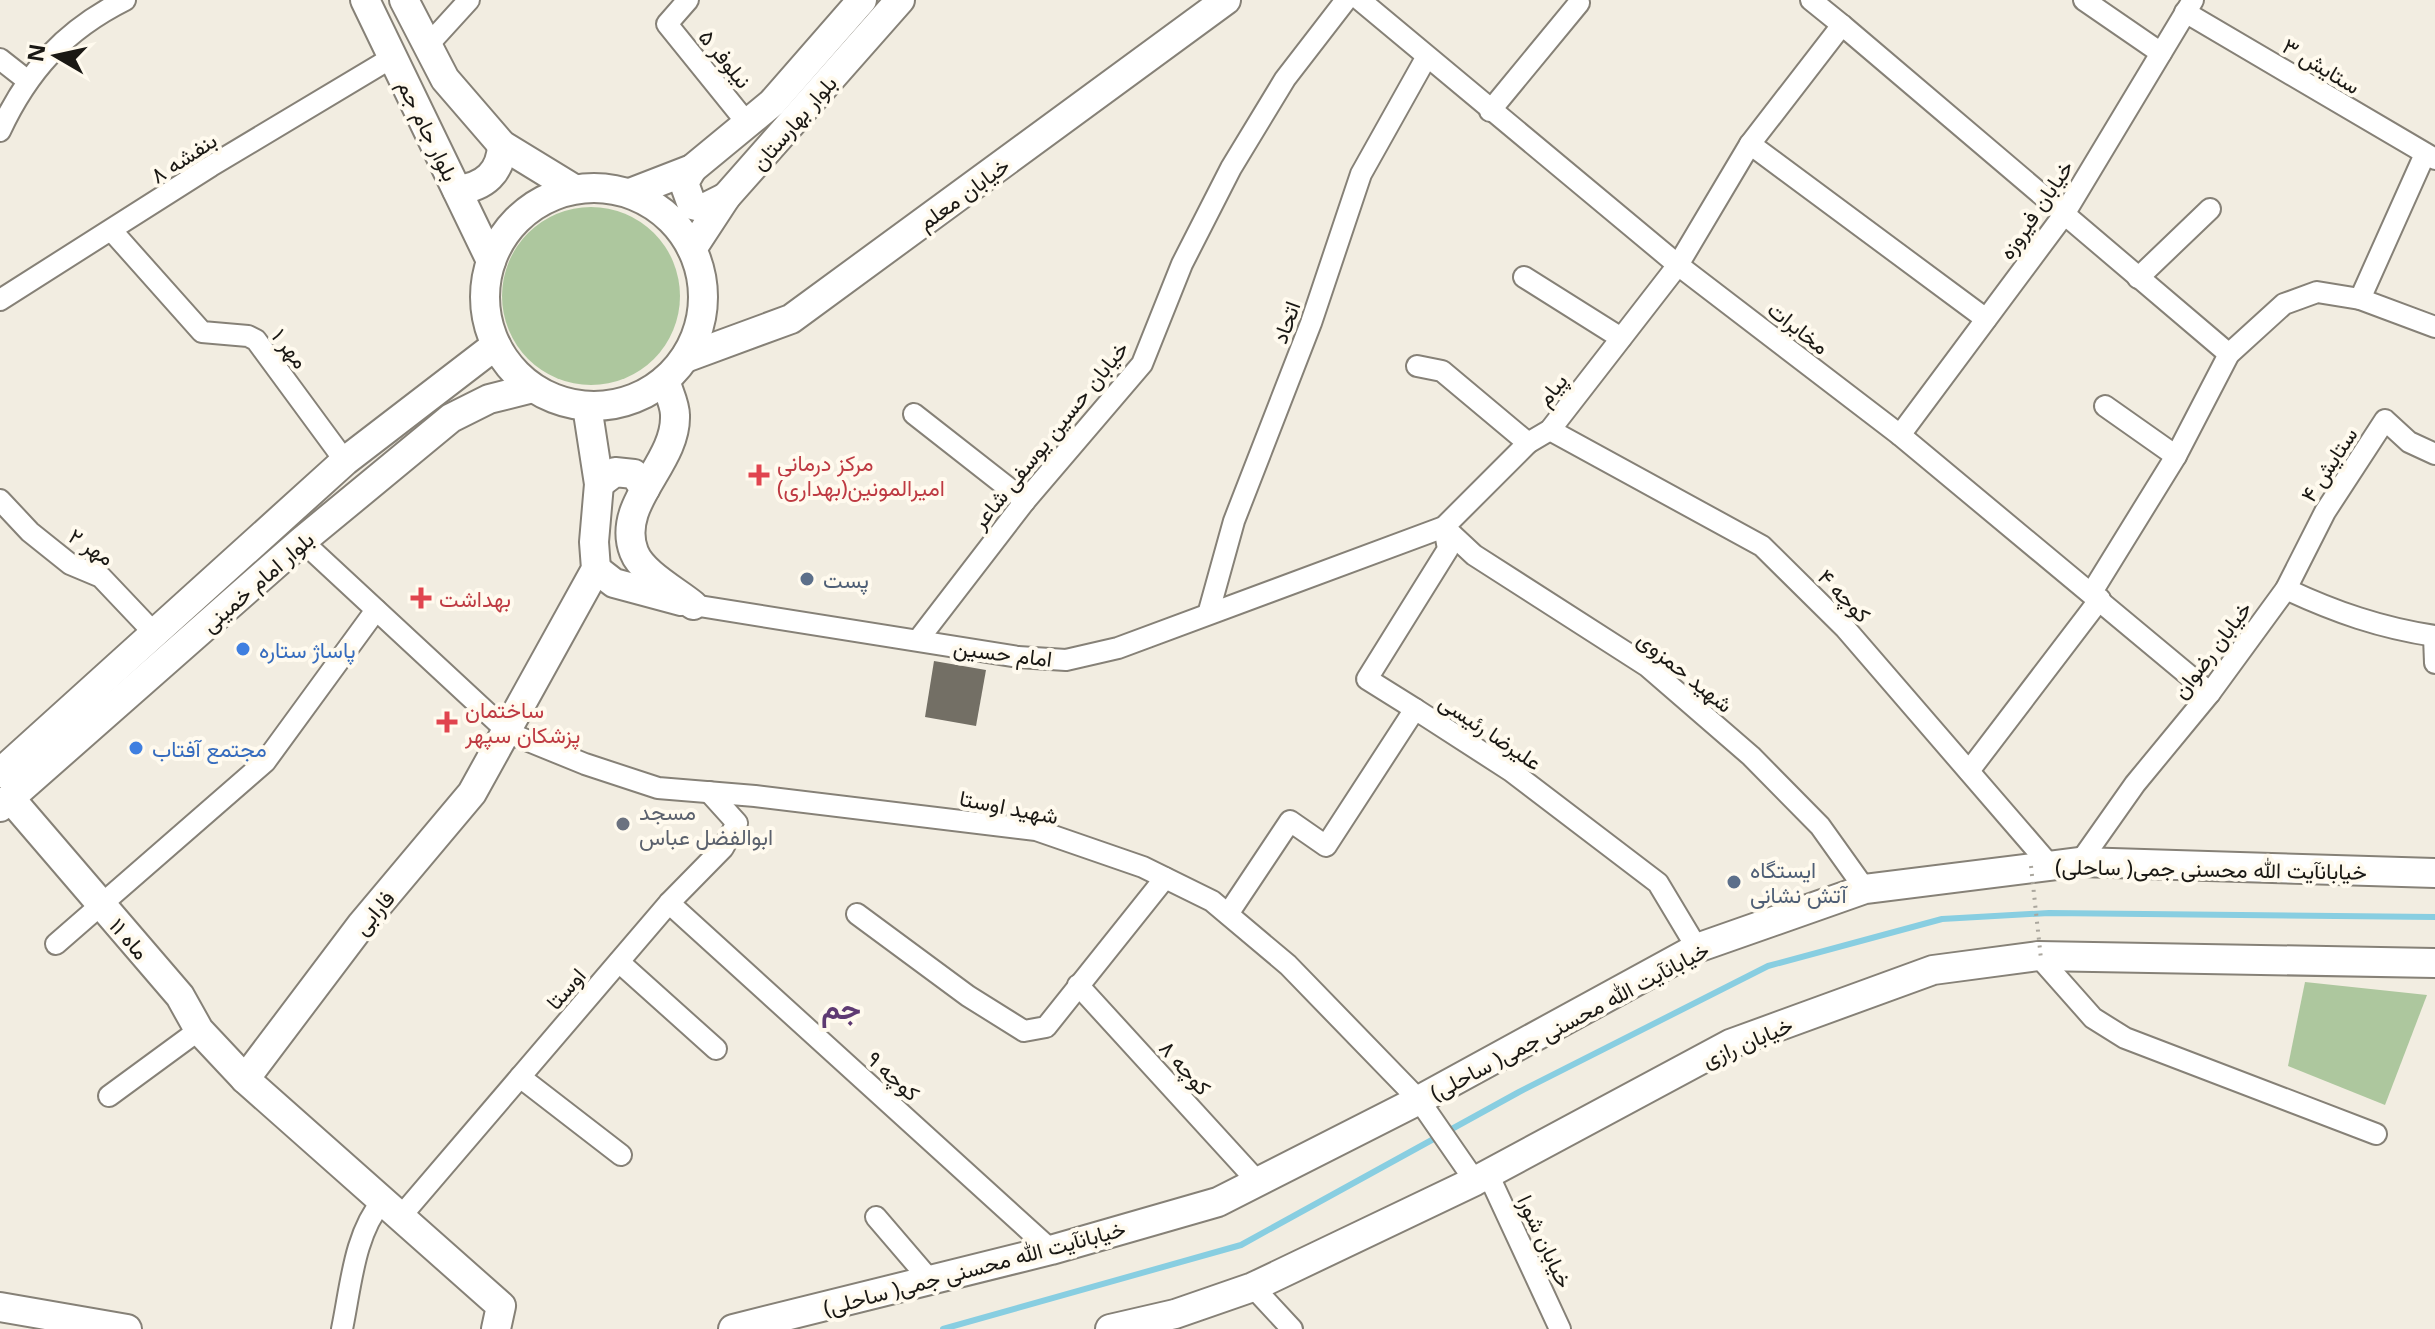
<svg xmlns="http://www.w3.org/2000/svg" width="2435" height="1329" font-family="'Noto Sans',Vazirmatn,sans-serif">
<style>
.green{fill:#adc79e}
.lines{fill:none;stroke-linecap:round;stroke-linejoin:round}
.stream{stroke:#88cee1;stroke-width:6}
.building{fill:#736f65}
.street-casing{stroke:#868177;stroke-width:24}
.secondary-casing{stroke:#868177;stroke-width:32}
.street{stroke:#fff;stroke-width:20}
.secondary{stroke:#fff;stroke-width:28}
.path-bridge{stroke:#aaa69d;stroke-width:4;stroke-dasharray:2 6;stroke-linecap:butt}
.health-dot{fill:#e0444e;stroke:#fffaee;stroke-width:3}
.service-dot{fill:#5c6f8a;stroke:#fffaee;stroke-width:3}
.shop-dot{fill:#3f7fe0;stroke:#fffaee;stroke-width:3}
.worship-dot{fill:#6b7280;stroke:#fffaee;stroke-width:3}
.labels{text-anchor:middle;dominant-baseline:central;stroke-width:8;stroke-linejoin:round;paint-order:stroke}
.street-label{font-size:22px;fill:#1a1814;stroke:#fffaee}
.health-label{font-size:22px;fill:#be3a42;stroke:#fffaee;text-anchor:start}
.service-label{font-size:22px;fill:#4e5e75;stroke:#fffaee;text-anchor:start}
.shop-label{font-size:22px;fill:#366cbe;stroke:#fffaee;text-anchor:start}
.worship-label{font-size:22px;fill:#5b616d;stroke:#fffaee;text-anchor:start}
.district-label{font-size:30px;font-weight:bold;fill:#5e3a72;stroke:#fffaee}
</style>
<rect width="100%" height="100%" fill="#f2ede1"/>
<!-- green -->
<g class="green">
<circle cx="591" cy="296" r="89"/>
<path d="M2305,982L2427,995L2385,1105L2288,1066Z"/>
</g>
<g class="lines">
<!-- stream -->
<path class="stream" d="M943,1329L1241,1245L1519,1092L1768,966L1942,919L2049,913L2435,917"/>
</g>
<!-- building -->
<path class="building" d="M934,661L986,670L976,726L925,717Z"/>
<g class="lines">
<defs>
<g id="street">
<path d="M688,0L667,24L747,123"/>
<path d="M1360,0L1678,265L1900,435L2210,693"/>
<path d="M1811,0L1842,25"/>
<path d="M2084,0L2161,53"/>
<path d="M2185,12L2435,159"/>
<path d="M428,45L469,0"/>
<path d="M0,59L28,81"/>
<path d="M1490,111L1579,3"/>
<path d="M0,131C28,71 65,30 125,0"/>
<path d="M1750,144L1986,319"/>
<path d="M112,231L202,332L248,336L256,340L345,461"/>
<path d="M1524,277L1621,338"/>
<path d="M2138,278L2210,209"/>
<path d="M2360,299L2435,327"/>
<path d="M0,300L211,166L393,57"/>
<path d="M1417,366L1442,371L1528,443"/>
<path d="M2105,406L2176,456"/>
<path d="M914,414L1025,501"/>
<path d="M1550,430L1762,546L1845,628L2048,863"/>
<path d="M1900,435L2063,216L2193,0"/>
<path d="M0,500L30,532L70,564L101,577L156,635"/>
<path d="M1444,527L1474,555L1647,666L1751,756L1820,826L1865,889"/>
<path d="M302,541L509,733L585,764L658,788L755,796L1036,830L1143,867L1212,901L1288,965L1419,1100L1475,1181"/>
<path d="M2286,589C2335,612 2381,628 2435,636"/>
<path d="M2092,592L2176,456L2229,354L2284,304L2317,292L2360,299L2425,154"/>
<path d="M693,605L1018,657L1066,660L1118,648L1444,527L1528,443L1550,430L1678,265L1750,144L1842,25L2229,354"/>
<path d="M1209,611L1234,521L1311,323L1361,174L1426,58"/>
<path d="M2434,636L2435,663"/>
<path d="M918,640L1025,501L1142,364L1182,264L1231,168L1285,79L1346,0"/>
<path d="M1415,709L1367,679L1448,549L1444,527"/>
<path d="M1969,771L2100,599"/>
<path d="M2080,862L2135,784L2210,693L2286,589L2325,512L2385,420L2409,442L2435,454"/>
<path d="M669,903L1051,1250"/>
<path d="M857,914L968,996L1024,1031L1046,1027L1165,878"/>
<path d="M1228,914L1290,821L1326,846L1415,709L1511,771L1658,883L1697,948"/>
<path d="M56,944L265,762L376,610"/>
<path d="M2038,956L2093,1018L2125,1038L2376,1134"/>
<path d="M619,962L716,1049"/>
<path d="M1078,985L1258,1182"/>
<path d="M520,1077L621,1155"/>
<path d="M109,1096L199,1030"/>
<path d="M1488,1174L1560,1329"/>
<path d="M402,1215L669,903L723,848L737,823L709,792"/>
<path d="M876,1217L930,1280"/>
<path d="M1253,1287L1292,1329"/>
<path d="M342,1329C351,1286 354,1234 383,1200"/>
</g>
<g id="secondary">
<path d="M365,0L491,261"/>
<path d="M404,0L445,79L502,145L574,189"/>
<path d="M692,169L684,183L692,205L704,208L726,197"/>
<circle cx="594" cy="297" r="109"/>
<path d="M457,190C485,187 501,172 502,145"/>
<path d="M630,193L692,169L772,103L862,0"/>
<path d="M692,249L726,197L900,0"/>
<path d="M685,358L791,319L1226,0"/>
<path d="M665,380C668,391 675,404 675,415C677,464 615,503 634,552C642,573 676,591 693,605"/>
<path d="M599,484L615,472L634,474L645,489"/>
<path d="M596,569L614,583L681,601"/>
<path d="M0,773L345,461L496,345"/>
<path d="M10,798L180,996L199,1030L245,1079L501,1306L496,1329"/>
<path d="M0,807L302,541L451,418L489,399L533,388"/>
<path d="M245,1079L362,924L472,793L596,569L594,542L599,484L587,406"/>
<path d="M0,1307L127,1329"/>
<path d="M733,1329L1051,1250L1218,1202L1419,1100L1697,948L1865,889L2080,862L2435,873"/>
<path d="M1110,1329L1175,1314L1253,1287L1475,1181L1730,1044L1933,970L2038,956L2435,963"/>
</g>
</defs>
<!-- street casing -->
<use href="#street" class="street-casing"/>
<!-- secondary casing -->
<use href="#secondary" class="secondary-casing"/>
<!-- street -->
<use href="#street" class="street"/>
<!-- secondary -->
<use href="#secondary" class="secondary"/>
<!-- path-bridge -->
<path class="path-bridge" d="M2031,866L2041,959"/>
</g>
<!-- markers -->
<g class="health-dot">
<path d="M755 463h8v8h8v8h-8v8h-8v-8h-8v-8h8z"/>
<path d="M417 586h8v8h8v8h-8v8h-8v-8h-8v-8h8z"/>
<path d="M443 710h8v8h8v8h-8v8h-8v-8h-8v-8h8z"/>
</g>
<g class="service-dot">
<circle cx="807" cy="579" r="8"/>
<circle cx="1734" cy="882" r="8"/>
</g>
<g class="shop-dot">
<circle cx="243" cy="649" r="8"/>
<circle cx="136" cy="748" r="8"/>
</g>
<circle class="worship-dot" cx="623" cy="824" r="8"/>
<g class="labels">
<!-- street labels -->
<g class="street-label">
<text transform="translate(726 58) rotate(51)">نیلوفر ۵</text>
<text transform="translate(2322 65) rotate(31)">ستایش ۳</text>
<text transform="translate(793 122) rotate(-49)">بلوار بهارستان</text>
<text transform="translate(429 130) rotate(64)">بلوار جام جم</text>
<text transform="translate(183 157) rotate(-33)">بنفشه ۸</text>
<text transform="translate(963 193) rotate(-36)">خیابان معلم</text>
<text transform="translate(2035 209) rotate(-56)">خیابان فیروزه</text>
<text transform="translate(1285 322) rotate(-70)">اتحاد</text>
<text transform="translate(1799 327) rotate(38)">مخابرات</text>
<text transform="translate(291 348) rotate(52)">مهر ۱</text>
<text transform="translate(1551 389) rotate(-52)">پیام</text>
<text transform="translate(1049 434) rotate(-51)">خیابان حسین یوسفی شاعر</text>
<text transform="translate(2328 464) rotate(-57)">ستایش ۴</text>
<text transform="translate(92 546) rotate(33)">مهر ۲</text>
<text transform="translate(257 581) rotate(-41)">بلوار امام خمینی</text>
<text transform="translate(1845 595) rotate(46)">کوچه ۴</text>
<text transform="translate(2211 649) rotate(-53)">خیابان رضوان</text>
<text transform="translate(1003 652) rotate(7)">امام حسین</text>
<text transform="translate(1686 671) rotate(39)">شهید حمزوی</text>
<text transform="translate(1491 731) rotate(34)">علیرضا رئیسی</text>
<text transform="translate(1009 806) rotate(11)">شهید اوستا</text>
<text transform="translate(2211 868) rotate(1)">خیابانآیت الله محسنی جمی( ساحلی)</text>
<text transform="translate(373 912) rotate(-50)">فارابی</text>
<text transform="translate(130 938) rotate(49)">ماه ۱۱</text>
<text transform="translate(565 988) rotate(-49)">اوستا</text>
<text transform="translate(1569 1020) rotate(-28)">خیابانآیت الله محسنی جمی( ساحلی)</text>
<text transform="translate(1747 1041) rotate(-23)">خیابان رازی</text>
<text transform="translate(1186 1067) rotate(48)">کوچه ۸</text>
<text transform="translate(894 1075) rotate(42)">کوچه ۹</text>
<text transform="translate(1546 1241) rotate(65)">خیابان شورا</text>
<text transform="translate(974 1267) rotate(-15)">خیابانآیت الله محسنی جمی( ساحلی)</text>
</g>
<!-- health labels -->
<g class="health-label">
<text x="777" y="462">مرکز درمانی<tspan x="777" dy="25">امیرالمونین(بهداری)</tspan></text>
<text x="439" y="598">بهداشت</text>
<text x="465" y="709">ساختمان<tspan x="465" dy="25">پزشکان سپهر</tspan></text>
</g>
<!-- service labels -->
<g class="service-label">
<text x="823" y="579">پست</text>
<text x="1750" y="869">ایستگاه<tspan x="1750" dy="25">آتش نشانی</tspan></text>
</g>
<!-- shop labels -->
<g class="shop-label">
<text x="259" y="649">پاساژ ستاره</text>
<text x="152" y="748">مجتمع آفتاب</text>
</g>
<!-- worship labels -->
<g class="worship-label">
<text x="639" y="811">مسجد<tspan x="639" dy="25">ابوالفضل عباس</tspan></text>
</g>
<!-- district labels -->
<g class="district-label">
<text x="841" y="1007">جم</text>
</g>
</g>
<!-- north arrow -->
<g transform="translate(56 56) rotate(279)" stroke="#fffaee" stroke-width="6" paint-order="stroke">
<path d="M0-6L14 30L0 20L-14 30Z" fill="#1a1814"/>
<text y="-12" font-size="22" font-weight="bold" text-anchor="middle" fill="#1a1814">N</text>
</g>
</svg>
